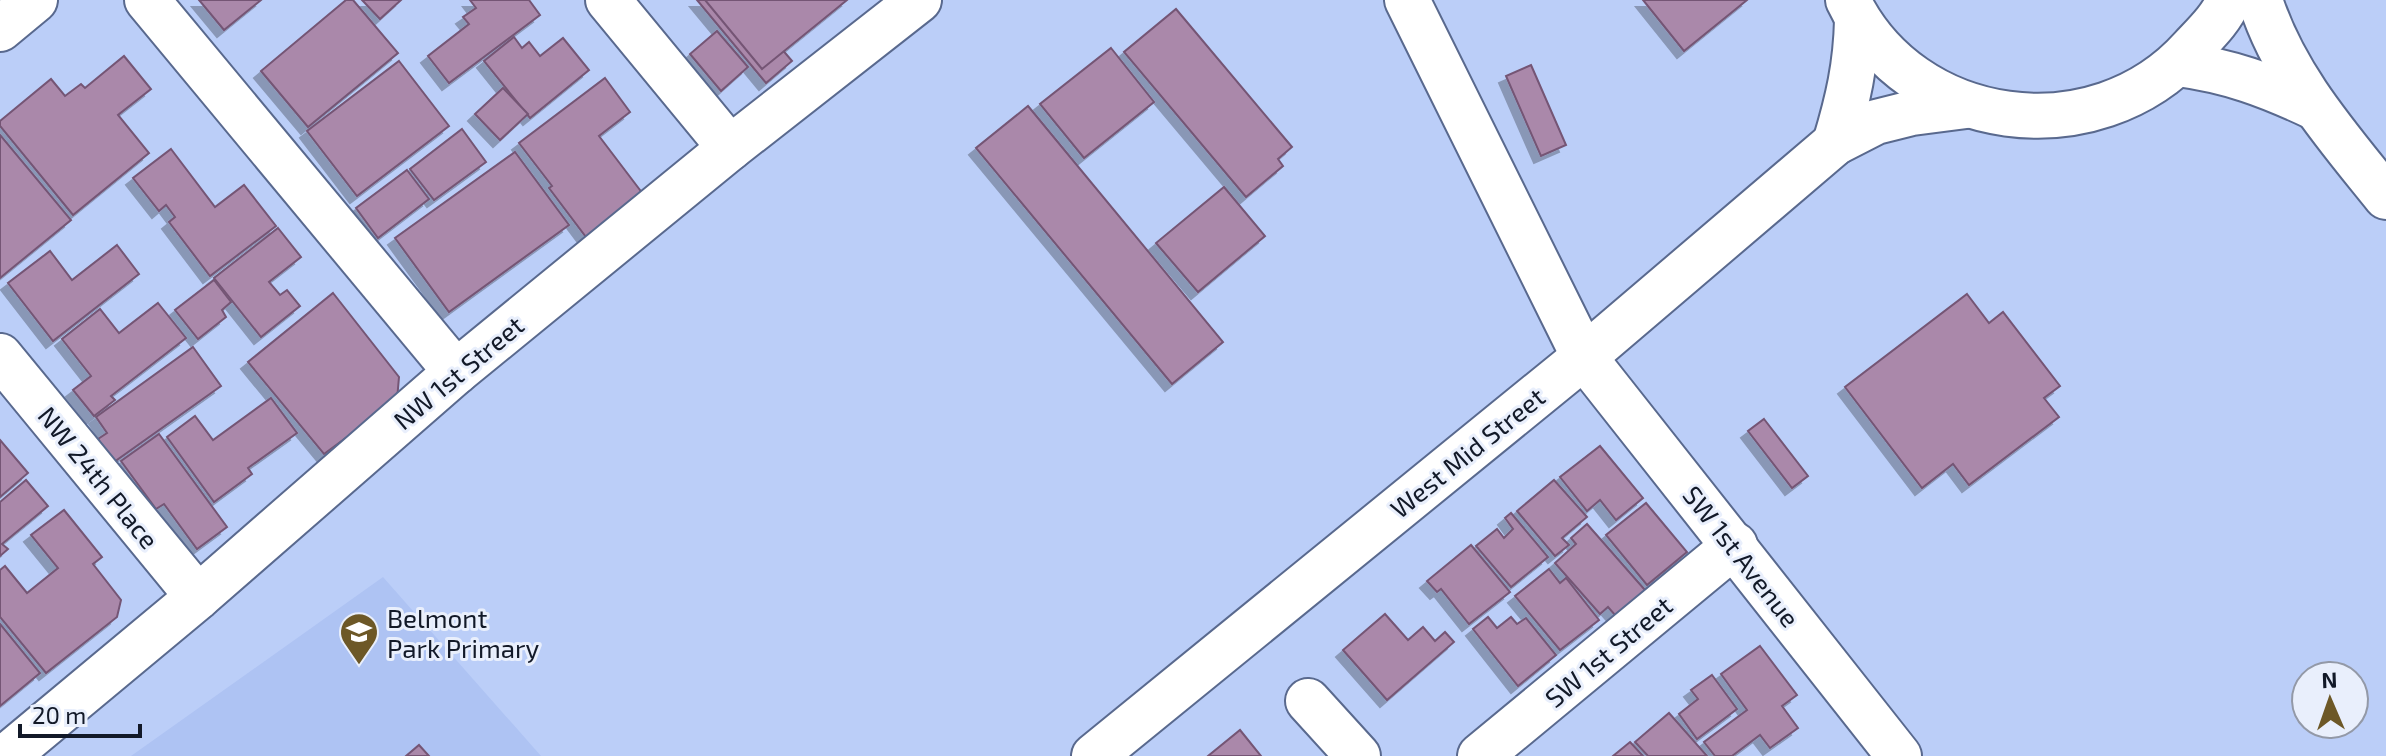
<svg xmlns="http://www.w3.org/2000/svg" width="2386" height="756" font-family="'Exo 2',sans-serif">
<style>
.built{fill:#aec3f3}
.building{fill:#a8a;stroke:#745574;stroke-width:2;filter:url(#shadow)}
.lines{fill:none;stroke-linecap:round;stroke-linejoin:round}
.minor-casing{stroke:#59698e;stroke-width:48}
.minor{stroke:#fff;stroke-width:44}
.labels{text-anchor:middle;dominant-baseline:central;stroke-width:6;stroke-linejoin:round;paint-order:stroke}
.street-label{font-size:26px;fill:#121928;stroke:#e9effc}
.poi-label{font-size:26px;fill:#121928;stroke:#e9effc;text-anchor:start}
</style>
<defs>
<filter id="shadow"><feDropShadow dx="-7" dy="7" stdDeviation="0" flood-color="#0004"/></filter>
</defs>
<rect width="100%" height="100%" fill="#bbcef8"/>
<!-- built -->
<path class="built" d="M383,577L541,756H131Z"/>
<!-- building -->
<g class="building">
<path d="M199,0H261L224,30Z"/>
<path d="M346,0H353L398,53L308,127L261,71Z"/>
<path d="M362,0H401L380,19Z"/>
<path d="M470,0H529L540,15L449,83L428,56L469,24L463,17L476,8Z"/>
<path d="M697,0H740L792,61L766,83Z"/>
<path d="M705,0H847L762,69Z"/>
<path d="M1643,0H1747L1684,51Z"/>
<path d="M1176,9L1292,147L1278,159L1283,166L1246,197L1124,52Z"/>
<path d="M717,31L748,67L721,91L690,54Z"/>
<path d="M514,37L522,48L529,42L540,56L563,38L589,70L530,118L484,61Z"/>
<path d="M1111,48L1154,102L1084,158L1040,104Z"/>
<path d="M124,56L151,89L118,115L149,153L73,215L0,126V121L51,79L65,96L81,84L85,88Z"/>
<path d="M399,61L449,126L357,196L307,131Z"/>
<path d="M1531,65L1566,145L1541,156L1506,76Z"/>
<path d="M605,78L630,112L599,136L643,194L586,237L549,188L552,186L519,143Z"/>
<path d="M503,88L528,114L500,140L475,114Z"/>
<path d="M1028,106L1223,342L1172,384L976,148Z"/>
<path d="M462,129L486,162L434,200L410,169Z"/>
<path d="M0,135L71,220L0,278Z"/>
<path d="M171,149L215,207L244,185L276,226L210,276L169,222L175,217L166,205L159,211L133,178Z"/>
<path d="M515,152L569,225L449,312L395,238Z"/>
<path d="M407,170L429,199L378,238L356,208Z"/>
<path d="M1224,187L1265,236L1198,292L1156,243Z"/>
<path d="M278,228L301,257L269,282L280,295L287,290L300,306L261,337L214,278Z"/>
<path d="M117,245L139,274L53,341L8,283L50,251L72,280Z"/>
<path d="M214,280L231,302L222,310L226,317L198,339L175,310Z"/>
<path d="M333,293L399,377L397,400L324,454L248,362Z"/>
<path d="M1967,294L1989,323L2003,312L2060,386L2044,398L2059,417L1969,485L1953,464L1922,488L1845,387Z"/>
<path d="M158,303L186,338L111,396L115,400L94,416L73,390L91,376L62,339L100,309L119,333Z"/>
<path d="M193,347L221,386L114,462L98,439L107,433L96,417Z"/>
<path d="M271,398L297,433L248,468L252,474L214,502L167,437L195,416L213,440Z"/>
<path d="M1764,419L1808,476L1792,488L1748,431Z"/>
<path d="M159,434L227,527L197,549L164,504L156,509L121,461Z"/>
<path d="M0,440L28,473L0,497Z"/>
<path d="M1600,446L1643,498L1616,520L1600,500L1587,511L1560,477Z"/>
<path d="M26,480L48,506L2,544L8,549L0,556V502Z"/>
<path d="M1554,480L1587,517L1562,538L1569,545L1555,556L1517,511Z"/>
<path d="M1646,503L1687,552L1647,585L1606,535Z"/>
<path d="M64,510L102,557L93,564L121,600L117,617L46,673L0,617V570L5,566L27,593L58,568L31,535Z"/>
<path d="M1511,513L1548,557L1511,587L1476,546L1497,529L1504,538L1513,529L1505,518Z"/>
<path d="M1587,524L1652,598L1622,623L1608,607L1600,614L1555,563L1576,544L1571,538Z"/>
<path d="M1471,545L1510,592L1469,624L1441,589L1437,592L1427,581Z"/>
<path d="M1549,569L1560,583L1566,578L1599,620L1560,650L1515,596Z"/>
<path d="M1385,614L1408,640L1423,627L1435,641L1445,632L1454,642L1387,700L1343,650Z"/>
<path d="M1488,617L1497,628L1511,617L1517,624L1526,618L1556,655L1518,686L1473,629Z"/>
<path d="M0,624L40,673L0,706Z"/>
<path d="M1760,646L1797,695L1782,706L1798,728L1770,748L1760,735L1732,756H1715L1704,742L1747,710L1721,674Z"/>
<path d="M1712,675L1737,709L1697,739L1679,714L1698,699L1691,690Z"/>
<path d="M1669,713L1707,756H1648L1635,742Z"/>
<path d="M1240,730L1261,756H1208Z"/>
<path d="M1630,742L1643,756H1613Z"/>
<path d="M419,745L429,756H406Z"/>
</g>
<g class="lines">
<defs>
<g id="minor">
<path d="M147,0L456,372"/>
<path d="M608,0L730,148"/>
<path d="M1407,0L1584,357L1899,756"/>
<path d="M1848,0C1911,131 2095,156 2192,48C2206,33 2221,19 2229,0"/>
<path d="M2260,0C2284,76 2337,136 2386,197"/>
<path d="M0,29L35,0"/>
<path d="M2178,64C2230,71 2267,85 2314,107"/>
<path d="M1835,143C1848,100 1856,65 1857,20"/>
<path d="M0,356L198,597"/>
<path d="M1308,701L1358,756"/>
<path d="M7,756L198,597L456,372L730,148L919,0"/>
<path d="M1094,756L1584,357L1835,143L1876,122L1912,113L1966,106"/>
<path d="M1480,756L1735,545"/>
</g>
</defs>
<!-- minor casing -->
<use href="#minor" class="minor-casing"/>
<!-- minor -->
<use href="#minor" class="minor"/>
</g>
<!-- icons -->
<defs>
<symbol id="school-pin" viewBox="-11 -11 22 30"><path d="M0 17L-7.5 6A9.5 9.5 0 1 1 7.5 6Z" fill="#6d5827" stroke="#e9effc"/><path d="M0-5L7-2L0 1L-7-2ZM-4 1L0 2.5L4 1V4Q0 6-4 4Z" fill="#fff"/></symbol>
</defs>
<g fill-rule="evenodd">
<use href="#school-pin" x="337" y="610" width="44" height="60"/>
</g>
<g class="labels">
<!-- street labels -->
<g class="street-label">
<text transform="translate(458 372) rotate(-40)">NW 1st Street</text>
<text transform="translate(1467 452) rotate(-39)">West Mid Street</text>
<text transform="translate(99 477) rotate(51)">NW 24th Place</text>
<text transform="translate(1742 556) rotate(52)">SW 1st Avenue</text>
<text transform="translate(1608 651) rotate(-40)">SW 1st Street</text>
</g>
<!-- poi labels -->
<g class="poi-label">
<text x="387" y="617">Belmont<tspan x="387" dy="30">Park Primary</tspan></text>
</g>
</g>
<!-- north arrow -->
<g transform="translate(2330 700) rotate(358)"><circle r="38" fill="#e9effc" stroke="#9399a7" stroke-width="2"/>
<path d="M0-6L14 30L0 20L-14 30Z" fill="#6d5827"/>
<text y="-12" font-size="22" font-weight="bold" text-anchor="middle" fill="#121928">N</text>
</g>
<!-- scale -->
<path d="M20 724v12h120v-12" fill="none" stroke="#121928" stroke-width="4"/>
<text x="32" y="724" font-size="24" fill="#121928" stroke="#e9effc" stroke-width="6" paint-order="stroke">20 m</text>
</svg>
